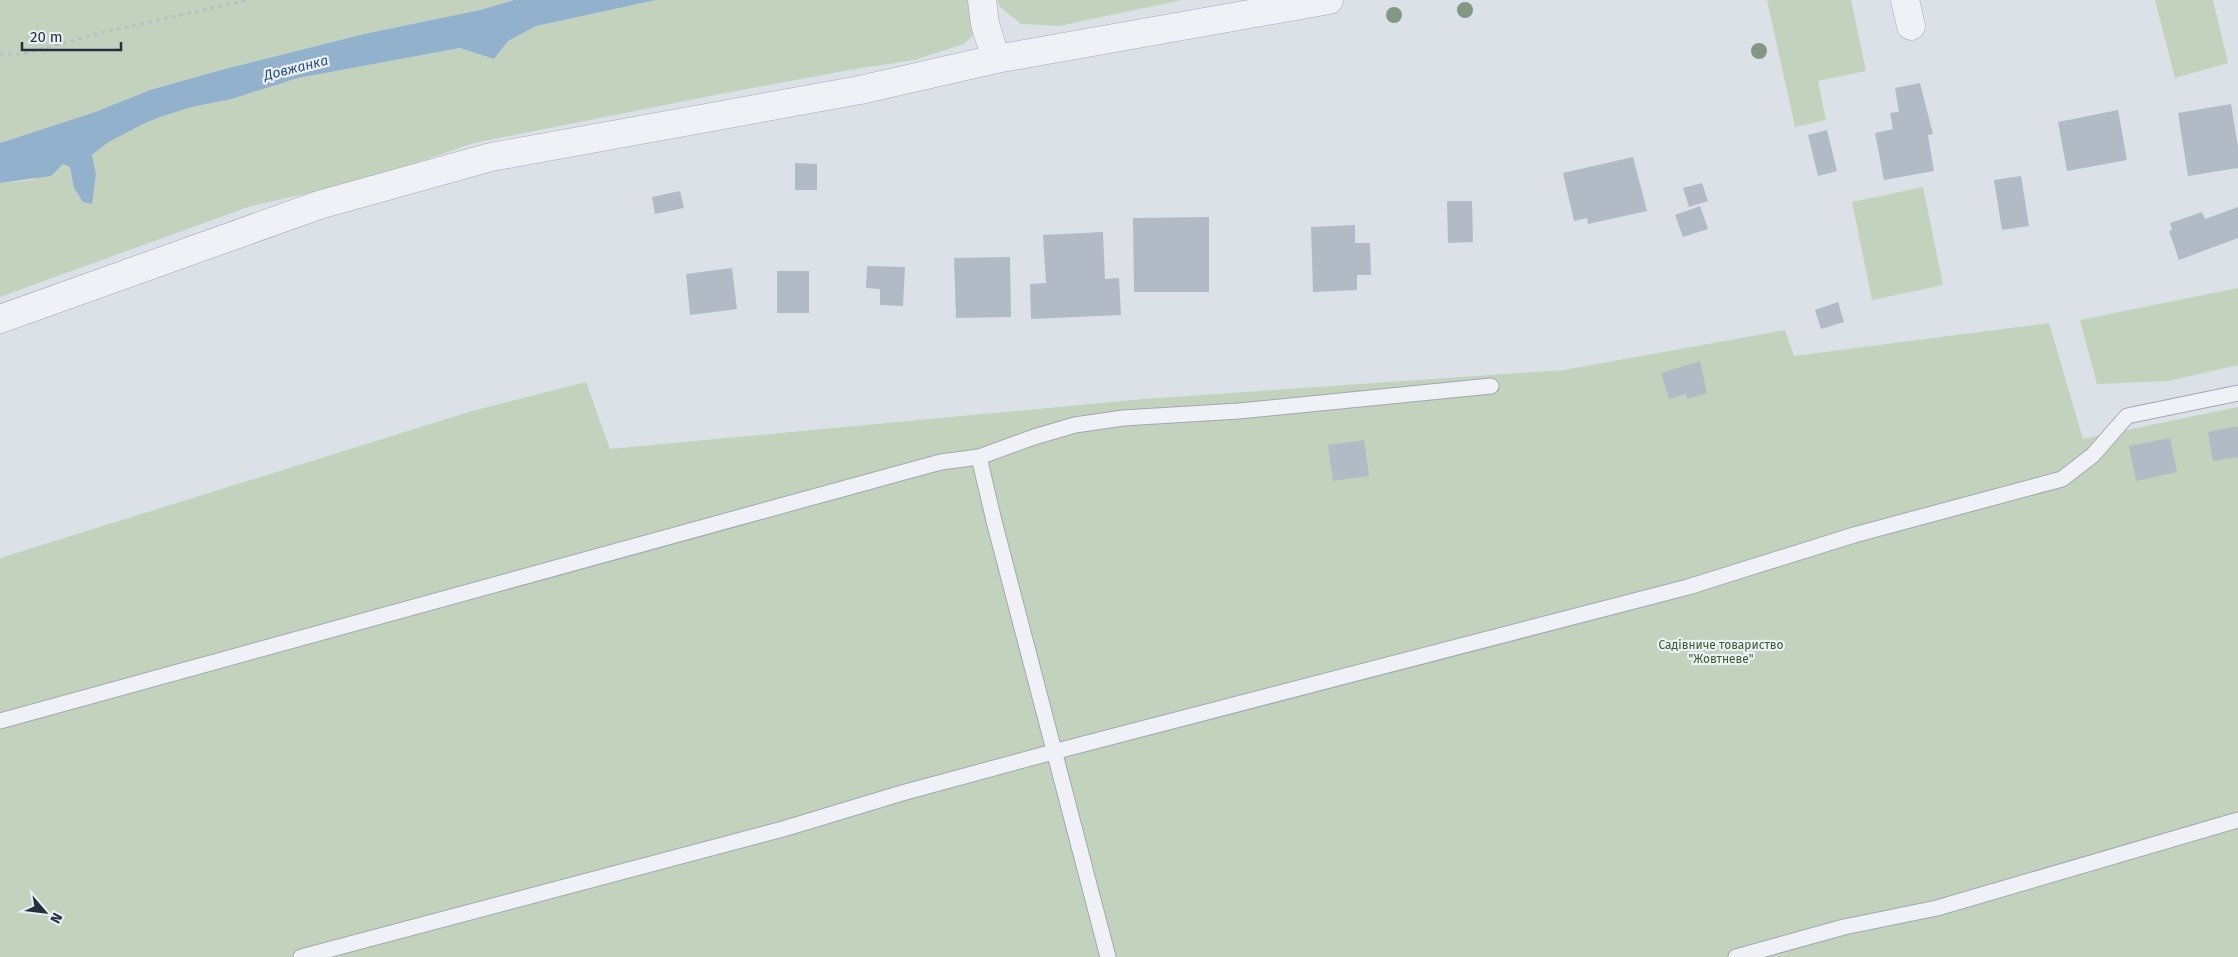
<svg xmlns="http://www.w3.org/2000/svg" width="2238" height="957" font-family="'Fira Sans',sans-serif">
<style>
.green{fill:#c3d2bc}
.water{fill:#92b1cc}
.building{fill:#b2bac5}
.lines{fill:none;stroke-linecap:round;stroke-linejoin:round}
.service-casing{stroke:#a1a8b2;stroke-width:17}
.minor-casing{stroke:#a1a8b2;stroke-width:29}
.path{stroke:#babfc6;stroke-width:3;stroke-dasharray:4 4;stroke-linecap:butt}
.service{stroke:#eff1f6;stroke-width:15}
.minor{stroke:#eff1f6;stroke-width:28}
.tree{fill:#839883}
.labels{text-anchor:middle;dominant-baseline:central;stroke-width:4.5;stroke-linejoin:round;paint-order:stroke}
.park-label{font-size:12px;fill:#3b5c30;stroke:#ebf0f5}
.water-label{font-size:14px;font-style:italic;fill:#2b5177;stroke:#ebf0f5}
</style>
<rect width="100%" height="100%" fill="#dce1e8"/>
<!-- green -->
<g class="green">
<path d="M0,0H514L480,10L364,34L221,70L150,90L95,112L0,143Z"/>
<path d="M656,0H975L978,30L964,44L914,60L849,70L720,94L474,143L363,181L251,206L0,297V183L32,180L63,164L70,167L74,188L96,174L92,155L107,143L143,124L163,116L192,107L232,99L298,78L461,48L494,59L508,41L536,26Z"/>
<path d="M997,0H1182L1059,26L1021,24L1000,7Z"/>
<path d="M1767,0H1851L1866,71L1818,81L1826,120L1795,127Z"/>
<path d="M2155,0H2213L2228,63L2175,78Z"/>
<path d="M1923,187L1943,285L1872,300L1852,202Z"/>
<path d="M2238,288V365L2169,381L2097,384L2080,320Z"/>
<path d="M2049,323L2083,439L2238,407V957H0V558L472,411L586,382L610,449L1144,399L1564,370L1785,330L1794,356Z"/>
</g>
<!-- water -->
<path class="water" d="M514,0H656L536,26L508,41L494,59L460,48L298,78L232,99L192,107L163,116L143,124L107,143L92,155L96,174L92,204L83,202L74,188L70,167L63,164L51,176L0,183V143L95,112L150,90L221,70L364,34L480,10Z"/>
<!-- building -->
<g class="building">
<path d="M1920,83L1933,134L1928,135L1934,171L1884,180L1875,133L1893,129L1890,113L1899,112L1895,88Z"/>
<path d="M2231,104L2238,147V168L2188,176L2178,113Z"/>
<path d="M2118,110L2127,160L2067,171L2058,122Z"/>
<path d="M1827,130L1837,171L1818,176L1808,135Z"/>
<path d="M1633,157L1647,211L1588,224L1587,218L1574,221L1563,173Z"/>
<path d="M795,163L817,164V190H795Z"/>
<path d="M2021,176L2029,226L2002,230L1994,180Z"/>
<path d="M1702,183L1708,201L1689,207L1683,188Z"/>
<path d="M680,191L684,208L655,214L652,197Z"/>
<path d="M1447,201H1472L1473,242L1448,243Z"/>
<path d="M1700,206L1708,229L1683,237L1675,215Z"/>
<path d="M2238,207V238L2179,260L2169,231L2172,230L2170,223L2202,212L2205,219Z"/>
<path d="M1209,217V292H1134L1133,218Z"/>
<path d="M1355,225V243H1370L1371,275H1357V290L1313,292L1311,227Z"/>
<path d="M1103,232L1105,279L1119,278L1121,315L1031,319L1030,284L1046,283L1043,235Z"/>
<path d="M1010,257L1011,317L956,318L954,258Z"/>
<path d="M867,266L905,267L903,306L880,305V289L866,288Z"/>
<path d="M732,268L737,309L690,315L686,274Z"/>
<rect x="777" y="271" width="32" height="42"/>
<path d="M1838,302L1844,322L1821,329L1815,310Z"/>
<path d="M1700,361L1707,393L1687,399L1686,394L1669,399L1661,373Z"/>
<path d="M2238,426V457L2213,461L2208,432Z"/>
<path d="M2170,438L2177,472L2136,481L2129,446Z"/>
<path d="M1364,440L1369,476L1333,481L1328,445Z"/>
</g>
<g class="lines">
<defs>
<g id="service">
<path d="M979,457L994,521L1108,957"/>
<path d="M0,721L904,472L941,462L979,457L1034,437L1075,425L1123,418L1239,411L1491,386"/>
<path d="M301,957L783,829L902,793L1053,752L1688,587L1854,535L2062,479L2093,455L2127,416L2238,393"/>
<path d="M1736,957L1844,927L1937,908L2238,820"/>
</g>
<g id="minor">
<path d="M982,0L985,24L996,59"/>
<path d="M1905,0L1911,26"/>
<path d="M0,319L319,205L491,157L860,90L996,59L1329,0"/>
</g>
</defs>
<!-- service casing -->
<use href="#service" class="service-casing"/>
<!-- minor casing -->
<use href="#minor" class="minor-casing"/>
<!-- path -->
<path class="path" d="M0,54H23L100,33L248,0"/>
<!-- service -->
<use href="#service" class="service"/>
<!-- minor -->
<use href="#minor" class="minor"/>
</g>
<!-- trees -->
<g class="tree">
<circle cx="1465" cy="10" r="8"/>
<circle cx="1394" cy="15" r="8"/>
<circle cx="1759" cy="51" r="8"/>
</g>
<g class="labels">
<!-- park labels -->
<g class="park-label">
<text x="1721" y="645">Садівниче товариство<tspan x="1721" dy="14">"Жовтневе"</tspan></text>
</g>
<!-- water labels -->
<g class="water-label">
<text transform="translate(296 68) rotate(-14)">Довжанка</text>
</g>
</g>
<!-- north arrow -->
<g transform="translate(45 912) rotate(118)" stroke="#ebf0f5" stroke-width="4" paint-order="stroke">
<path d="M0-4L9 19L0 12L-9 19Z" fill="#242f3f"/>
<text y="-8" font-size="14" font-weight="bold" text-anchor="middle" fill="#242f3f">N</text>
</g>
<!-- scale -->
<path d="M22 42v8h99v-8" fill="none" stroke="#242f3f" stroke-width="2.5"/>
<text x="30" y="42" font-size="15" fill="#242f3f" stroke="#ebf0f5" stroke-width="4" paint-order="stroke">20 m</text>
</svg>
